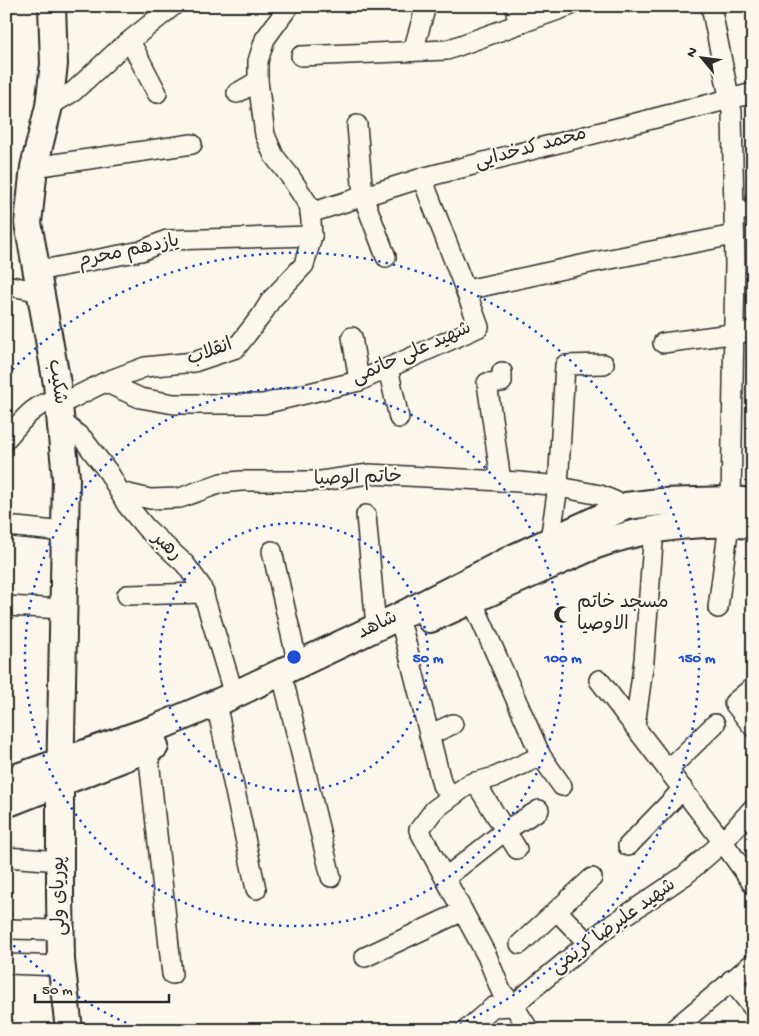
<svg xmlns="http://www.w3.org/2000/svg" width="759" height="1036" font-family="'Gochi Hand','Playpen Sans Arabic',sans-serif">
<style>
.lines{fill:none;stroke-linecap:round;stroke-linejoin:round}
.street-casing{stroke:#2b2b2b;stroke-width:22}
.secondary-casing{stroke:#2b2b2b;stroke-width:30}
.street{stroke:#fbf7ec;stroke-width:19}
.secondary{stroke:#fbf7ec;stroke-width:26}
.ring{fill:none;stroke:#1d4ed8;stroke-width:2.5;stroke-dasharray:2.5 5}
.labels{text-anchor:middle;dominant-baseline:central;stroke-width:4.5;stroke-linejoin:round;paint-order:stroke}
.street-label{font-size:19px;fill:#2b2b2b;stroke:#fbf7ec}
.poi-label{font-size:19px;fill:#2b2b2b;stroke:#fbf7ec;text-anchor:start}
.centre{fill:#1d4ed8;stroke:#fbf7ec;stroke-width:2.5}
.ring-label{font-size:15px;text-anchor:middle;font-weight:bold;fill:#1d4ed8;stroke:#fbf7ec;stroke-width:4.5;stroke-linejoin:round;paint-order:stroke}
</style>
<rect width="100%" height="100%" fill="#fbf7ec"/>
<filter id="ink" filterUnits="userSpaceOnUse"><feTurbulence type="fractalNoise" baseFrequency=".02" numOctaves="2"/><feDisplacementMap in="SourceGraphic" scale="10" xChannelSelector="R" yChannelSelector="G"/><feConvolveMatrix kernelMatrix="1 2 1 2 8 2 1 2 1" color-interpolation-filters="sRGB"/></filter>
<g filter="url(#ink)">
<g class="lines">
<defs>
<g id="street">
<path d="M515,6L518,24"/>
<path d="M711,6L732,112L735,264L731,500"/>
<path d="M130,41L157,93"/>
<path d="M413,51L426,6"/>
<path d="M301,56L447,50L569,6"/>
<path d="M237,93L258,81"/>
<path d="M49,106L74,91L117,51L173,6"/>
<path d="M357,125L363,196L386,257"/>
<path d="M34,167L192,144"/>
<path d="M734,211L753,209"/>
<path d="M310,213L422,178L753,93"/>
<path d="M37,271L141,251L167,240L312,236"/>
<path d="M6,285L41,292"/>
<path d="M466,290L595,262L734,235"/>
<path d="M352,337L359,381"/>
<path d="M663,343L753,331"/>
<path d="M388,368L399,418"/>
<path d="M105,382L140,398L174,404H263L359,381L479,327L470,302L422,178"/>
<path d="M59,405L105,382L145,367L194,362L236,348L261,316L271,300L304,265L312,236L310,207L289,175L274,156L265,135L258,81V61L265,39L289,6"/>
<path d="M60,420L83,439L109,473L127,505L146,528L185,564L201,586L234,695"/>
<path d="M6,439C25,418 30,407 58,398"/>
<path d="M501,481L487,383L502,382V372"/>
<path d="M120,492L150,499L180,498L221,483L241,481H321L369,474L519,482L549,485L600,495L626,506"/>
<path d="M366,515L376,627"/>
<path d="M6,526L65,532"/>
<path d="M550,540L558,487L565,365L604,364"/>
<path d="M272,551L298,665"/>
<path d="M127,595L204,593"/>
<path d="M472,600L541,756L562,786"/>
<path d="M6,606L64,609"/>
<path d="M718,608L729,524"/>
<path d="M403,631L442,785L453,795"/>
<path d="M599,680L723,842L753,884"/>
<path d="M285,687L331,877"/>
<path d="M753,687L734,703L753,727"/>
<path d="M219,717L256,889"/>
<path d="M635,726L644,660L654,530"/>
<path d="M429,735L453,724"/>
<path d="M148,750L172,974"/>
<path d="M668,770L715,724"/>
<path d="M475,782L517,849"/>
<path d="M628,846L683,789"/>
<path d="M6,857L60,861"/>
<path d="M445,878L506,830L539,810"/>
<path d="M557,911L588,943"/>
<path d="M6,929L61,930"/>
<path d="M520,944L592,878"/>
<path d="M365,957L463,911"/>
<path d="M6,964L62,966"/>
<path d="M731,980L753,1008"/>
<path d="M466,1030L493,1007L514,1006L524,996L604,930L684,876L723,842L753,808"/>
<path d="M529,1030L514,1006L501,991L487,956L419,830L434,810L469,784L495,777L541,756"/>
<path d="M673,1030L753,963"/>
</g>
<g id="secondary">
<path d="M52,6L54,64L49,106L34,167L28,223L57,384L66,478L60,787V895L61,960L69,1030"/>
<path d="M430,619L596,545C647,527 700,521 753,525"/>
<path d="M6,781L154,729L223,700L398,617L513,558L626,506L660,502L731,500L753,502"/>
<path d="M6,804L155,746"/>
</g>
</defs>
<!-- street casing -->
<use href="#street" class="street-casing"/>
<!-- secondary casing -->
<use href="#secondary" class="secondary-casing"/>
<!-- street -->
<use href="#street" class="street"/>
<!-- secondary -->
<use href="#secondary" class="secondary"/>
</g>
</g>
<!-- distance rings -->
<g class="ring">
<circle cx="294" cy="657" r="134"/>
<circle cx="294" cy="657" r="269"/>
<path d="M140 1029A403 403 0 0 1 7 939M7 375A403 403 0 1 1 448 1029"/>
</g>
<!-- icons -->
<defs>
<symbol id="mosque-bare" viewBox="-9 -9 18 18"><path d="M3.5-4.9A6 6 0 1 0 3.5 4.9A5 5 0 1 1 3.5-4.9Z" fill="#2b2b2b" stroke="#fbf7ec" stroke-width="2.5" paint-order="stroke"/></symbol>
</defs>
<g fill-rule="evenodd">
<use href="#mosque-bare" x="550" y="602" width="25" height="25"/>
</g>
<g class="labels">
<!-- street labels -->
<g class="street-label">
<text transform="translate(531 149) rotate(-15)">محمد کدخدایی</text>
<text transform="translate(129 252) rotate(-12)">یازدهم محرم</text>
<text transform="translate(210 353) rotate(-20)">انقلاب</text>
<text transform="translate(412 354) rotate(-24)">شهید علی حاتمی</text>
<text transform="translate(56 382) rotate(82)">شکیب</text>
<text transform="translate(358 479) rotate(-2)">خاتم الوصیا</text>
<text transform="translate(166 547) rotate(43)">رهبر</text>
<text transform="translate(378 626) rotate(-26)">شاهد</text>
<text transform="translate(60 896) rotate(-91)">پوریای ولی</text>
<text transform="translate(614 927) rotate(-36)">شهید علیرضا کریمی</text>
</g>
<!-- poi labels -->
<g class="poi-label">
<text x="577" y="603">مسجد خاتم<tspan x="577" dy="22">الاوصیا</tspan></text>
</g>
</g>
<circle cx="294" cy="657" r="8" class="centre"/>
<g class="ring-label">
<text x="428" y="662">50 m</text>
<text x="563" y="662">100 m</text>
<text x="697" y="662">150 m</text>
</g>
<!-- margin -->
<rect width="759" height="1036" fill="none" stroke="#fbf7ec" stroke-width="25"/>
<rect x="12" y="12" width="734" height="1011" fill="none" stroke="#2b2b2b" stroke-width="2" filter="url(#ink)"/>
<!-- north arrow -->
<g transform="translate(702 58) rotate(299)" stroke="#fbf7ec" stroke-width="4" paint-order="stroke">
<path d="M0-4L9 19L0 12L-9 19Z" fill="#2b2b2b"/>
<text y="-8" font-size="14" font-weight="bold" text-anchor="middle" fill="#2b2b2b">N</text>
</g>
<!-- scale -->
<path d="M35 994v8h134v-8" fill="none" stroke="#2b2b2b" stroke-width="2.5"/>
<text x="42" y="994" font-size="15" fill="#2b2b2b" stroke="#fbf7ec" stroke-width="4" paint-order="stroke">50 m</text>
</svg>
